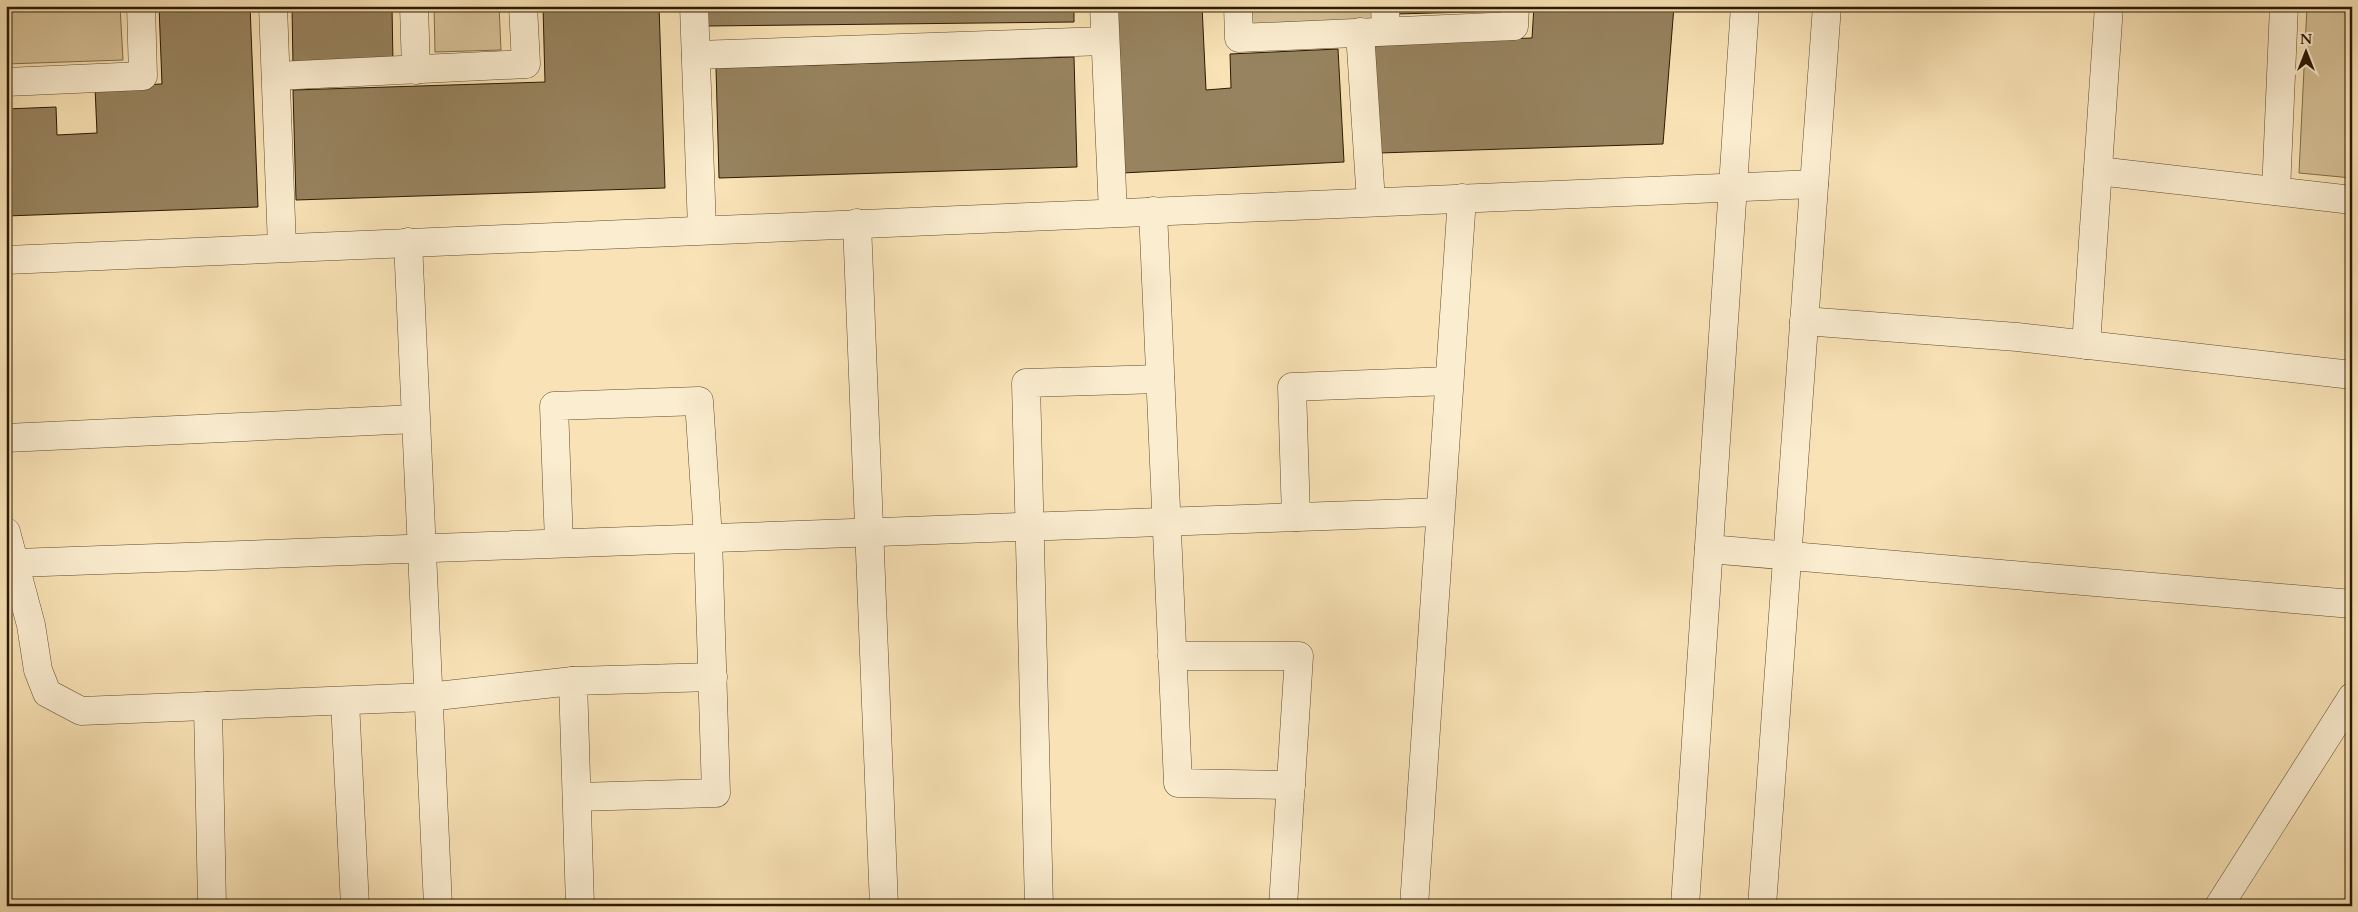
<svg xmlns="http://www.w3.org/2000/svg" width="2358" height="912" font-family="Cardo,serif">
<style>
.green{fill:#d6c197;stroke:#816e4c}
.building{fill:#97835f;stroke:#2c1a00}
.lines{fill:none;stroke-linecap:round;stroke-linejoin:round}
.minor-casing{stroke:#5f4c2e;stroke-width:29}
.minor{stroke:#fbedd0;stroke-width:28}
</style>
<rect width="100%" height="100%" fill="#f9e3b6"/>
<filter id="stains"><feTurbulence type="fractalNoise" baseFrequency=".004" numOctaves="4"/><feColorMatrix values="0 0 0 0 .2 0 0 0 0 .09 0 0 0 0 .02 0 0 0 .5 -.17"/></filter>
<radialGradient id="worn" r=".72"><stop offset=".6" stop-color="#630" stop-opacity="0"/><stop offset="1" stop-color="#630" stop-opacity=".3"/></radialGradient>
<!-- green -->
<g class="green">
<path d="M6,6H120L123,60L6,64Z"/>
<path d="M434,6H499L501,50L435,52Z"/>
<path d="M1242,6H1382L1383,28L1243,34Z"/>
<path d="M2307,6H2352V178L2299,173Z"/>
</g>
<!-- building -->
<g class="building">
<path d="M159,6H250L258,207L6,216V109L56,107L57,135L97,133L95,87L162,84Z"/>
<path d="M292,6H392L393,64L293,66Z"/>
<path d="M543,6H659L665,188L296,200L293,90L545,82Z"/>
<path d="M708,6H1074V22L708,26Z"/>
<path d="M1114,6H1202L1206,90L1231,88L1230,54L1338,49L1344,162L1122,173Z"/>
<path d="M1397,6H1501V11L1398,14Z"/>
<path d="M1534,6H1674L1663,144L1379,153L1372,44L1532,38Z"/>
<path d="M1074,57L1077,167L719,178L716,68Z"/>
</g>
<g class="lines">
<defs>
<g id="minor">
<path d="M273,6L282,247"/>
<path d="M414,6L416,70"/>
<path d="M694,6L702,229"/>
<path d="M1104,6L1113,213"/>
<path d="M1238,6L1239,38L1514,26L1515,6"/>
<path d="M1385,6L1386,31"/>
<path d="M1360,32L1371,202"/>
<path d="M696,55L1105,41"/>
<path d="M276,76L526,64L523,6"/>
<path d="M6,82L143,76L141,6"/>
<path d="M2098,171L2352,200"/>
<path d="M2276,191L2284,6"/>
<path d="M1153,211L1178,783L1291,785"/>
<path d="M857,223L884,906"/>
<path d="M408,242L438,906"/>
<path d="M6,260L1814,184"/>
<path d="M1804,321L2017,337L2352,375"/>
<path d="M2086,345L2109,6"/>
<path d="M6,438L415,419"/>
<path d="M1296,517L1292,387L1449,381"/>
<path d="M6,532L31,625L38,670L47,693L81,711L428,697L573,681"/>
<path d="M559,543L554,406L699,401L708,538L716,793L577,797"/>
<path d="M1709,549L2352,604"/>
<path d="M16,563L1440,512"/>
<path d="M1172,656H1299L1283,906"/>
<path d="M345,701L355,906"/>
<path d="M208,706L212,906"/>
<path d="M580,906L573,681L713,677"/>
<path d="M1039,906L1026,383L1160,379"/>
<path d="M1414,906L1462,198"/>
<path d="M1685,906L1745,6"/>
<path d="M1762,906L1827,6"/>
<path d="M2219,906L2352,697"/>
</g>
</defs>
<!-- minor casing -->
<use href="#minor" class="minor-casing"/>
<!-- minor -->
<use href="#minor" class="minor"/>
</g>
<!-- margin -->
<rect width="2358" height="912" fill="none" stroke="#f9e3b6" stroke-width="25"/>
<rect x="8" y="8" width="2343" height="897" fill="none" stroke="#2c1a00" stroke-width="2.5"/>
<rect x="12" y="12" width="2333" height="887" fill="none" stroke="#2c1a00"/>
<!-- north arrow -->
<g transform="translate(2306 52)" stroke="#fbedd0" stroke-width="4" paint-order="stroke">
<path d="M0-4L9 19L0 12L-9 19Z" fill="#2c1a00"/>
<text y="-8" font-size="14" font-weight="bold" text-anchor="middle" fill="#2c1a00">N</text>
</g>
<rect width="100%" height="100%" filter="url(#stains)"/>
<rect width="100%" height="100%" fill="url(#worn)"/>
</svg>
